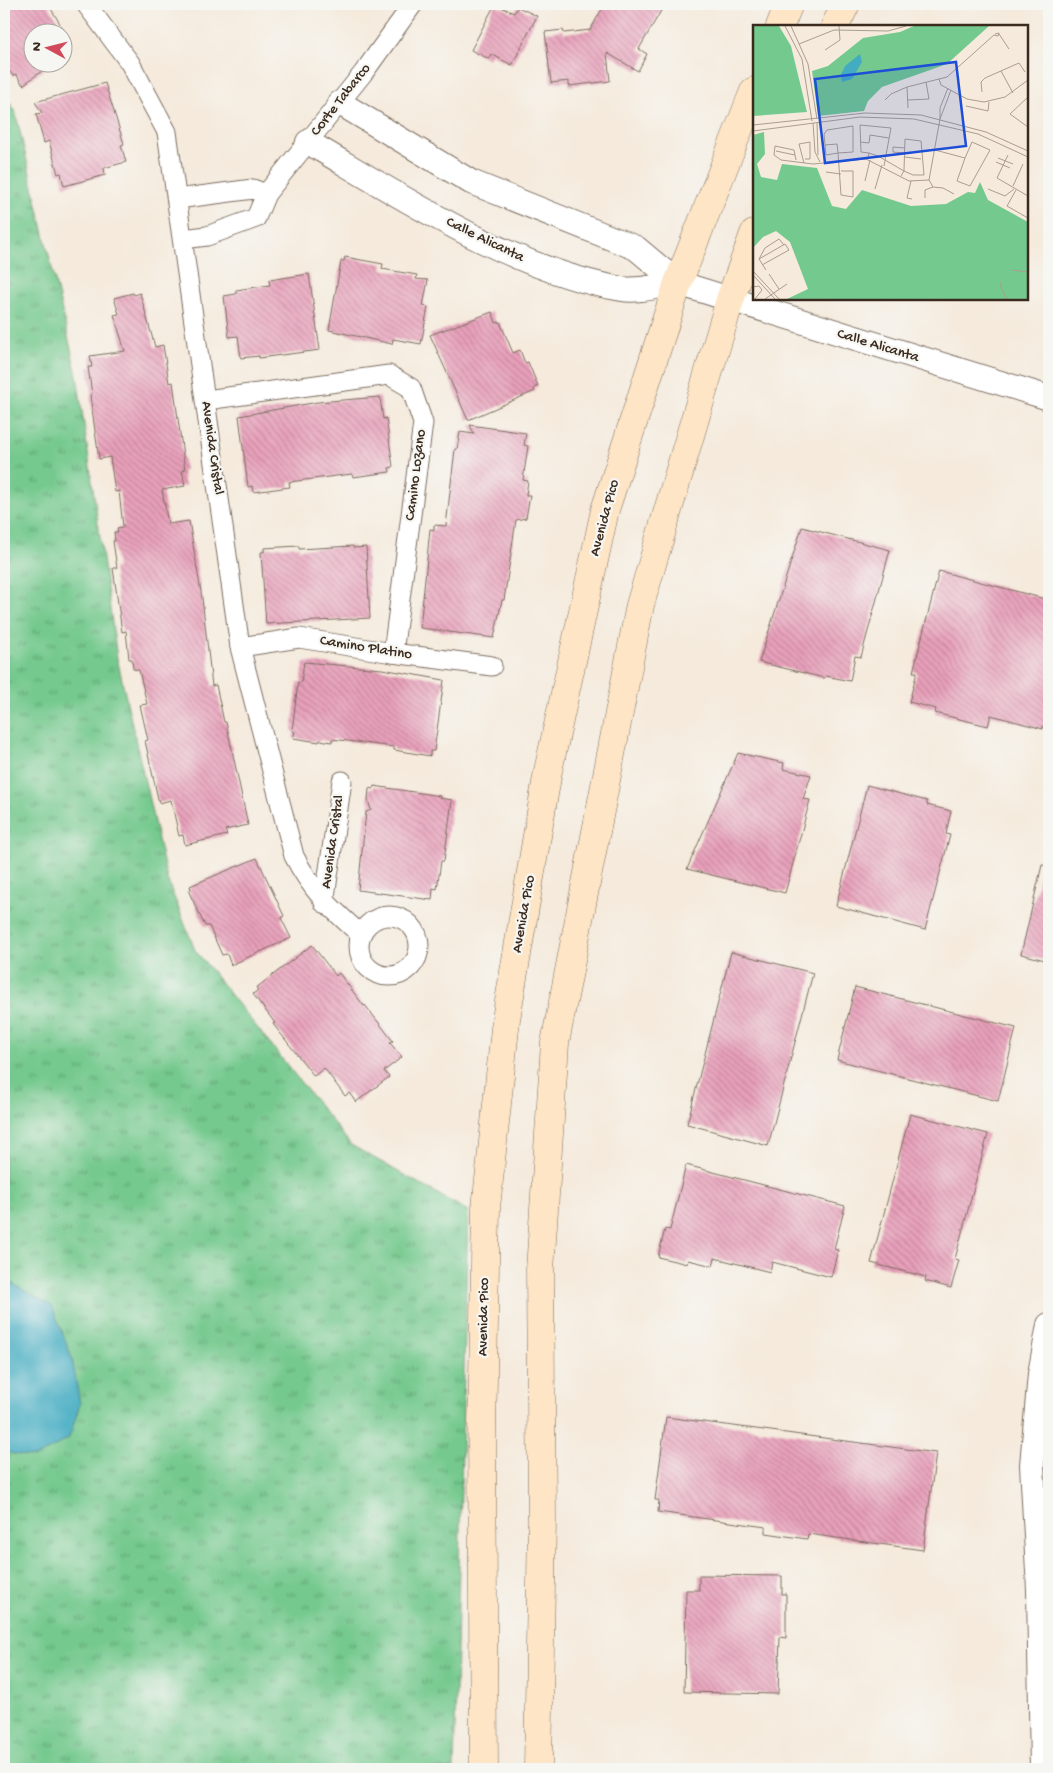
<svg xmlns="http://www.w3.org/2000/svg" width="1053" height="1773" font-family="'Gochi Hand',sans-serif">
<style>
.grass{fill:url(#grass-tufts);stroke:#587a56}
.water{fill:#43acc2;stroke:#3f6b70}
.building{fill:url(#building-back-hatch)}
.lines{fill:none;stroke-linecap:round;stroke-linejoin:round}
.minor-casing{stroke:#7c6d60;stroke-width:21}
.tertiary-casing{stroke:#7c6d60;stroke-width:26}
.secondary-casing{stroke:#7c6d60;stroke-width:29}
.minor{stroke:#fff;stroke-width:19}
.tertiary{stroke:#fff;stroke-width:24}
.secondary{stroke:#fde5c5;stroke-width:28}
.labels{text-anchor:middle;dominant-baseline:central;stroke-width:4.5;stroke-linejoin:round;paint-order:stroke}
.street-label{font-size:15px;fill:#3b2a1e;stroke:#f6f6f2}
.inset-road{fill:none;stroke:#ab9d90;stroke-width:1}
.view{fill:#1d4ed8;fill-opacity:0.15;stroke:#1d4ed8;stroke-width:2.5}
.inset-edge{fill:none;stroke:#3b2a1e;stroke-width:2.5}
</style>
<defs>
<pattern id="grass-tufts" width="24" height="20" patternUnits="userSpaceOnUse" patternTransform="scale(1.25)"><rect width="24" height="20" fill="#74c98e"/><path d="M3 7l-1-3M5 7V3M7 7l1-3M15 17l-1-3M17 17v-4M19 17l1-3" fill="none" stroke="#60a373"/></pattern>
<pattern id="building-back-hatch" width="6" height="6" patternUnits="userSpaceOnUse" patternTransform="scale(1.25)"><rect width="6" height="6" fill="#e9a0bb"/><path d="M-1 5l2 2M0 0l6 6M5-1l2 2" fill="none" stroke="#be8397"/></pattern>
</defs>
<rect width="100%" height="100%" fill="#f6f6f2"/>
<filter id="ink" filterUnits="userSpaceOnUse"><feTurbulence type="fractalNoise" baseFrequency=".02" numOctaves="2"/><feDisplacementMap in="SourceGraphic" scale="10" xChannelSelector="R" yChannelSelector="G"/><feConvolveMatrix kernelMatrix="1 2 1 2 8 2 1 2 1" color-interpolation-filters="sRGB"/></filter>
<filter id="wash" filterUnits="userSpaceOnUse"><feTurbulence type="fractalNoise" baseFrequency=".0096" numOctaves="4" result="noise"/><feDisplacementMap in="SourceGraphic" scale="20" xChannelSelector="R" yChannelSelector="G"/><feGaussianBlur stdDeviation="1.12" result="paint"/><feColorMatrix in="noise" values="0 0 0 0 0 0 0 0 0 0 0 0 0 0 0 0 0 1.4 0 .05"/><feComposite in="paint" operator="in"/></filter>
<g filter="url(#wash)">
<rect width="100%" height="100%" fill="#f5eadc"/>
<!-- grass -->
<path class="grass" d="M4,95L15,110L77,375L117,658L167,879L195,950L351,1145L468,1211L454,1769H4Z"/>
<!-- water -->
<path class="water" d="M4,1279L52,1306L72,1358L80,1404L69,1438L35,1458L4,1452Z"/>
<g id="blocks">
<!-- building -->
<g class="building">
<path d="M4,4H48L70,40L62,45V32H32V62H54L23,85L16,74L13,76L4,64Z"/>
<path d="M495,4L514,13L518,7L537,16L512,65L491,54L489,59L471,50Z"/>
<path d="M605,4H652L662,9L639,49L647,54L638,71L607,53L610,81L569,86V81L551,83L545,32L563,30L564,33L590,30Z"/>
<path d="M105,83L124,144L121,145L126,162L104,168L105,175L64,186L61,173L58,174L49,141L44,143L36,114L42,113L35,102Z"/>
<path d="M345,257L383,264L382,269L417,275L416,279L428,280L423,306L428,307L421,344L393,339L392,344L329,330L341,261H344Z"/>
<path d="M309,274L320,350L259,358V356L241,358L238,336L229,337L224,296L236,294V290L270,285L269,280Z"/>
<path d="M133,293L134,295L140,293L155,347L163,345L169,383L173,382L185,470H182L185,486L162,490L168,524L189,521L202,598L212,686L216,685L224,722H226L248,825L225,830L227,835L185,845L183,835L179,836L171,800L159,803L145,741L148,740L140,705L147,704L139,670L133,669L132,659H129L126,631L122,632L113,568H117L113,541H115L114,532H118L117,528L123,527L119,491L115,492L110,457L99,459L90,395L92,394L88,367H92L90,356L125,351L114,315L119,314L114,298Z"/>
<path d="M492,312L496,323L500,322L513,353L520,350L525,363L528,362L538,386L534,388L535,391L468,420L430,335Z"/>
<path d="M380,397L383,419L386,418L393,467L389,468L390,472L353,477L352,474L289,482L290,487L253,492L252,486L248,487L239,416L318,402Z"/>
<path d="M470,425L526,433L524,445L528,446L523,480L528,481L526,495H530L526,518L516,520L504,600H502L494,638L420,628L430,529L434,530V525L446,526L455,449H457L460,432L474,434Z"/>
<path d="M802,527L890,550L861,657L855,656L850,681L826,676L824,678L759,662Z"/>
<path d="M299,546V549L353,546V548L366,547L370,618L266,624L261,552H264V548Z"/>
<path d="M939,571L1049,600V727L1043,726V729L991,715L988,726L935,713L936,709L909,702L917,672H913Z"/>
<path d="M304,662L382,669L444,680L434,751H430V756L394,750V747L332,739V742L320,740L319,742L293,738L295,732L292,731L298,682L301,683Z"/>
<path d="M738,753L784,763L783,769L811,775L803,799L810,800L785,893L687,869Z"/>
<path d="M867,785L927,801V805L951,811L946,834L950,835L925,930L836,906Z"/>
<path d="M374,786L440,796L439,798L452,800L444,861H441L437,889L433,888L432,900L358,890L366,812L371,810L368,800L369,788L373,789Z"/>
<path d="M257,858L284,916L281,918L291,938L231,965L227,954L222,955L209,926H205L188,890L191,889L190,886Z"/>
<path d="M1042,865L1049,866V961L1021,954Z"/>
<path d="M312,945L336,976L339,973L364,1006L365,1005L393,1041L390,1043L402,1057L384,1071L389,1077L356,1102L349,1093L345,1096L324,1068L314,1076L273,1024L275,1023L253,994L258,990L256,988Z"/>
<path d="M731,952L813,973L768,1146L687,1124Z"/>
<path d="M855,987L1016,1028L998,1101L837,1060Z"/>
<path d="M910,1114L988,1134L955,1259L959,1260L951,1288L925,1281L926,1277L871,1263Z"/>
<path d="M686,1165L845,1206L834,1249L838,1250L831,1277L772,1262L770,1272L715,1258L713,1266L688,1260L687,1264L658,1257L665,1229L670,1230Z"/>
<path d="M666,1417L936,1453L923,1550L808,1534L807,1539L766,1533V1527L658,1512L659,1500H655Z"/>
<path d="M699,1575L782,1576V1594H786V1638L780,1637L778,1694L684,1692L686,1590H699Z"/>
</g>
</g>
</g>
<g filter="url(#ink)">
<use href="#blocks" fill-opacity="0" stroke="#7c6d60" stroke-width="1"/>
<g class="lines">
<defs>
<g id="minor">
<path d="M86,4L130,63L167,132L240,647L294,856C313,893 331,908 361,935"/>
<path d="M177,199L253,189L266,194"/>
<path d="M183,239L207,236L256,218L266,194L364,72L413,4"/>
<path d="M206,400L389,375L411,388L423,423L393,653"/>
<path d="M240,647L299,638L393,653L492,666"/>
<path d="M324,903L342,781"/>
<circle cx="389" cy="946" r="30"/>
</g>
<g id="tertiary">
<path d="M340,103L471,182L636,248L678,283L1049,398"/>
<path d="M308,142C402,197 514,271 622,289C639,292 661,285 678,283"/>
<path d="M1042,1769L1039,1589L1032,1465L1040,1374L1049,1325"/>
</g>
<g id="secondary">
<path d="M780,26L789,4"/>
<path d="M835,26L846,4"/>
<path d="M484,1769L482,1434L486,1208L506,1019L548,771L605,510L678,283L754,91"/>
<path d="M538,1769L542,1520L540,1270L555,1043L640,605L730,300L754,234"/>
</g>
</defs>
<!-- minor casing -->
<use href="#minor" class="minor-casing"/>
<!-- tertiary casing -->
<use href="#tertiary" class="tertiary-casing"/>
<!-- secondary casing -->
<use href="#secondary" class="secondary-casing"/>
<!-- minor -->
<use href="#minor" class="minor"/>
<!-- tertiary -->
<use href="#tertiary" class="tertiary"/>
<!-- secondary -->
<use href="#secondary" class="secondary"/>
</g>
</g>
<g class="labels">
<!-- street labels -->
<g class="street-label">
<text transform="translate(341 100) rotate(-52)">Corte Tabarco</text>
<text transform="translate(485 240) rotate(26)">Calle Alicanta</text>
<text transform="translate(878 346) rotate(17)">Calle Alicanta</text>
<text transform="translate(212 448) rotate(82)">Avenida Cristal</text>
<text transform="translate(416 475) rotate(-83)">Camino Lozano</text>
<text transform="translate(605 518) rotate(-75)">Avenida Pico</text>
<text transform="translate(366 648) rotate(9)">Camino Platino</text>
<text transform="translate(333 842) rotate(-82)">Avenida Cristal</text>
<text transform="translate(524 914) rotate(-80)">Avenida Pico</text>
<text transform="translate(484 1317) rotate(-89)">Avenida Pico</text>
</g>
</g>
<!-- overview -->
<g transform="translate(753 25)">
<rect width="275" height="275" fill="#f5eadc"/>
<path d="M0,1H26L38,21L54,87L0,91ZM161,1H236L194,39L129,62L115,76L111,86L65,91L59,46L75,41L110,13L147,7ZM11,107L12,129L4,139L8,152L24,155L29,139L64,143L79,181L93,184L109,165L158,181L193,179L215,167L222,168L227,157L235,175L275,197V274H34L55,264L37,217L23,206L10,212L0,223V110Z" fill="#74c98e"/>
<path d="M107,29L109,37L99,54L89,57L88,50L92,41Z" fill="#43acc2"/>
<path class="inset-road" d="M32,1L49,34L59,96M38,1L55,39L64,94M246,9L256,24M46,19L81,5L135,6L153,1M72,25L87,15L86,1M248,46L260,68M186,54L188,60L214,74L231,77L252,72L275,55M154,62L155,83M229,67L228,57L232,53L266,38L272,47M275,72L257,89L275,102M132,75L138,69L154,62L194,52L241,10L245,11L246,8L242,9M155,75L176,74L173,57M213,81L235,86L236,77M187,94V83L195,63M60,98L62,127L67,137M64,98L65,130M0,100L112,88L168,90L233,107L275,126M0,106L107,92L161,94L225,109L275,132M107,117L116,118L117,110L136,113M72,120L84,119L85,128L100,127V101L74,105L71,109L73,130L85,128L88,170L100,172V146H88M182,125L212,133L219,117L237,125L217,161L204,156L212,133M23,126L42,130M116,128L125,131L151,146L160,150H171L168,116L152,114L151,145V146L148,151M151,128L140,127V122L152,123M255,130L244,153L275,171M152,132L168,134M245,133L260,139M115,134L116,128L108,127L107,100L138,103L131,141M43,135L41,125L22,121L21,130L28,135L60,139L113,134L156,156L176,155M243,137L257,143M51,138L46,119L57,117V134H52M73,147L88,149M176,155L187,94L198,65M176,155L180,162L190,163L201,169M112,156L117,135M158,156L154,173L159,174M260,161L270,139M122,164L129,140M235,164L252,171L261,164M263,165L254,181L275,193M172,173V165L180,162M6,234L32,219L36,225L9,240M13,245L6,234L12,223L26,214L31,220M258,245L275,247M0,246L26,274M16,249L26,264M0,250L22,274M248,257V263L254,274M0,262L6,261L9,265L2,274M12,274L34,259"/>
<path class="view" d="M203,37L213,121L72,138L62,54Z"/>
<rect width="275" height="275" class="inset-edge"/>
</g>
<!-- margin -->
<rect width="1053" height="1773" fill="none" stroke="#f6f6f2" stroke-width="20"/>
<!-- north arrow -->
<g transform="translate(48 48) rotate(277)"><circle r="24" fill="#f6f6f2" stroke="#aba49d"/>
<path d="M0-4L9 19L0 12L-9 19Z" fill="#d1495b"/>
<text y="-8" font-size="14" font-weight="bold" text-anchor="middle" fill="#3b2a1e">N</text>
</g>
</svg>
